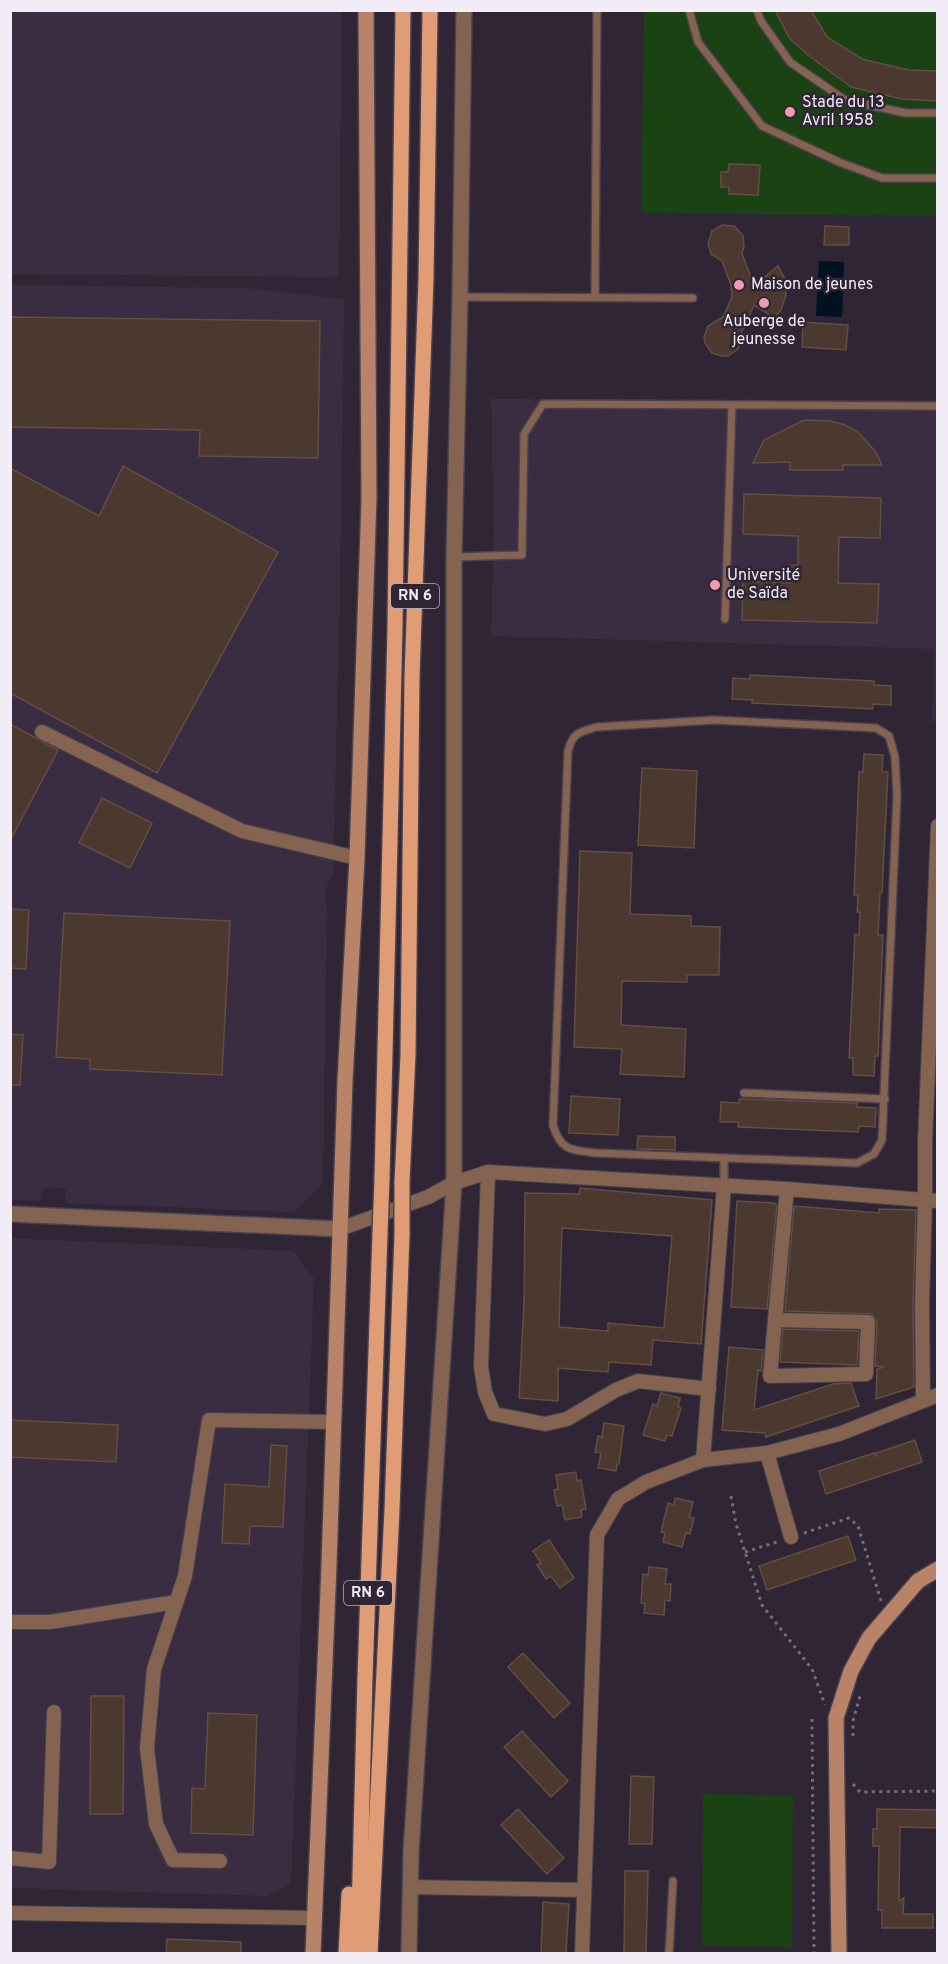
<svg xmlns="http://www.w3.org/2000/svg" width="948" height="1964" font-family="Overpass,sans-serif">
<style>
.built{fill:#3a2c41}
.green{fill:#1a4212}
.water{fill:#001121}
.building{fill:#4b392f;stroke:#614e44;stroke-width:1.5;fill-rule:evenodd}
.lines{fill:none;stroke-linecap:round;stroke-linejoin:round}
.service-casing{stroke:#4a414f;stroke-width:10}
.minor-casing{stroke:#4a414f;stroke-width:16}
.tertiary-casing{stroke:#4a414f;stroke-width:18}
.secondary-casing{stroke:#4a414f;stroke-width:18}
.primary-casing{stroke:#4a414f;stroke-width:18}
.path{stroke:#766d7a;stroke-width:3;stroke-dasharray:3 4.5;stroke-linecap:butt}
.service{stroke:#846351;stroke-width:7}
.minor{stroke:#846351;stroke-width:14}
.tertiary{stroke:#846351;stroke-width:15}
.secondary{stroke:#b88366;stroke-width:15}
.primary{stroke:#e09c75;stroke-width:15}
.primary-bridge-casing{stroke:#4a414f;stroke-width:18;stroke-linecap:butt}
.primary-bridge{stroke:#e09c75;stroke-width:15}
.poi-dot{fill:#f29ab0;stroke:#2f2534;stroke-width:2}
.labels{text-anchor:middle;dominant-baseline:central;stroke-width:5;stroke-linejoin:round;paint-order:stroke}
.shield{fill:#2f2534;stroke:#b8b0bc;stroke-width:1.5}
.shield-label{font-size:15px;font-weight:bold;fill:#f2ecf6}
.poi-label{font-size:16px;fill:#f2ecf6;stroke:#2f2534;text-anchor:start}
</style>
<rect width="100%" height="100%" fill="#2f2534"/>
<!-- built -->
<g class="built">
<path d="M11,10L342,11L339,277L11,274Z"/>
<path d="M11,285L248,288L344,299L340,597L333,875L328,881L325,899L327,909L323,1183L293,1212L66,1203L65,1188L42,1189L40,1201L11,1200Z"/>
<path d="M491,399L937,400V721H932L934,649L491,636L494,534Z"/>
<path d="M11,1238L294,1251L314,1279L291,1884L267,1896L11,1888Z"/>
</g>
<!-- green -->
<g class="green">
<path d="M644,11H937V216L641,213Z"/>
<path d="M703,1794L793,1795L792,1947L702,1946Z"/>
</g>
<!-- water -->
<path class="water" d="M819,261L844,262L842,317L816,316Z"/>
<!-- building -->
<g class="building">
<path d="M775,10H811L827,37L862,59L908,70L938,71V101L902,99L851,87L808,55L790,39Z"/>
<path d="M729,164L760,165L758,195L729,194V187H721V172H728Z"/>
<path d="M722,225L734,226L743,235L744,247L742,253L754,286L778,266L785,279L786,295L781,310L774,318L754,305L741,334V343L738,349L728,356H722L712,353L705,343L704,337L708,326L723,317L732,297L731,285L722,261L711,254L708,243L712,231Z"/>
<path d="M825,226L849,227V245H824Z"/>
<path d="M10,317L320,321L318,458L199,456L200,430L10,427Z"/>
<path d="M803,322L848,325L846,350L802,347Z"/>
<path d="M804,420L831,421L845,425L858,432L875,451L882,465H843V470H790V462L753,463L764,440Z"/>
<path d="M123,466L278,552L157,773L10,693V468L99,516Z"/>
<path d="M744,494L881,498L880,538L839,537L838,583L879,584L877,623L742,620L743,581L790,583V565H798V536L743,534Z"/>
<path d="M750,675L874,681V685L891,686V705L873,704V709L752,703V700L732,699L733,678L750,679Z"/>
<path d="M10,724L58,750L10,841Z"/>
<path d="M864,754L883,755L882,772H888L882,893H880L878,935H883L878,1056H875L874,1076L853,1075V1058H849L855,934L859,935L860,912H857L858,895H854L859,772H863Z"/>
<path d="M642,768L697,771L694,848L638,845Z"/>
<path d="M102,798L152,823L130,868L79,843Z"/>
<path d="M580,851L632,853L630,914L691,916V926L720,927L719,975H687V982L622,981L621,1025L686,1029L684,1077L620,1074L622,1049L574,1047Z"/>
<path d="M10,909L29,910L26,969L10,968Z"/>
<path d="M64,913L230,921L222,1075L90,1069V1059L56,1057Z"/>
<path d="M10,1034L23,1035L20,1085H10Z"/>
<path d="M571,1096L620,1099L618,1135L569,1133Z"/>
<path d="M739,1099L857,1103V1107L876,1108L875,1127L859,1126L858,1132L738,1127L739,1122H720L721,1102L739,1103Z"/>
<path d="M638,1136L675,1137V1150L637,1149Z"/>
<path d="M580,1188L712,1200L701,1344L653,1340L651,1365L609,1362L608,1372L558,1368V1401L519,1398L524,1302L525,1193L579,1194ZM562,1228L672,1236L664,1328L608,1323V1331L559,1327Z"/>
<path d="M737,1201L774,1203L777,1205L767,1309L731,1307Z"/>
<path d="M794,1206L879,1213V1209L916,1210L913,1304L914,1387L876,1399L877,1369L884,1367L875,1366L877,1322L872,1314L785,1311Z"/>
<path d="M783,1329L859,1331L857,1365L780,1362Z"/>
<path d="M729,1347L763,1350L761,1371L758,1370L754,1410L833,1384L851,1383L859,1406L766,1437L765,1433L722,1430Z"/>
<path d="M661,1393L680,1398L678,1407L681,1408L672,1436L667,1435L665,1441L643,1435L653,1404L657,1406Z"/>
<path d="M10,1420L118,1425L116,1462L10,1457Z"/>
<path d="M604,1423L624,1426L619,1464H617L616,1471L598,1468L601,1453L595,1452L598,1436L602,1437Z"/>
<path d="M915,1440L922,1462L826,1494L819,1471L874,1453L876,1457V1453Z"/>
<path d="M271,1445L287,1446L283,1527L250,1526L249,1544L222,1543L225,1484L269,1487Z"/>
<path d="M576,1472L577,1481L581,1480L586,1509L581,1510L582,1517L565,1520L562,1505L557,1506L554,1490L558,1489L556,1475Z"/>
<path d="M675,1498L693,1502L689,1517L694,1518L690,1534L686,1533L682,1547L663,1542L665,1533L661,1532L668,1503L674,1505Z"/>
<path d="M848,1536L856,1560L767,1590L759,1566Z"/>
<path d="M549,1540L574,1578L560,1588L551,1576L546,1579L537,1565L541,1563L533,1551Z"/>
<path d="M649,1567L667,1569L665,1584H671L670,1601L665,1600L664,1615L644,1613L645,1604L641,1603L643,1574L648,1575Z"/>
<path d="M523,1653L570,1703L554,1718L508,1667Z"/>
<path d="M91,1696H124L123,1814H90Z"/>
<path d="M208,1713L257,1715L253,1835L191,1833L192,1788L205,1789Z"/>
<path d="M522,1731L568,1781L551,1797L504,1747Z"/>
<path d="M631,1776L654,1777L652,1844H629Z"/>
<path d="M518,1809L564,1858L547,1874L501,1825Z"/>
<path d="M877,1809L938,1810V1828L900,1827L899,1901L904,1898L903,1914H933V1928H882V1910H878L879,1846H873V1829H877Z"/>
<path d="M625,1871H648L646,1953H624Z"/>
<path d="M543,1902L569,1904L566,1953H541Z"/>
<path d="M167,1939L241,1942V1953H166Z"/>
</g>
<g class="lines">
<defs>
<g id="service">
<path d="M689,10L698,42L762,126L839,162L882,178H938"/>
<path d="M757,10L761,21L790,62L845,100L906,113H938"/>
<path d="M460,297L693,298"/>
<path d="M595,298L597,10"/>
<path d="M455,557L522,555L524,434L543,404L938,406"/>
<path d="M725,619L732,405"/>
<path d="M714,720L876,728L889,736L895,757L897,796L882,1140L874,1154L857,1163L597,1153C572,1150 561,1152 553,1125L568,751C573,732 580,732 597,727Z"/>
<path d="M744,1093L885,1099"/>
<path d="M724,1186V1158"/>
<path d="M669,1954L673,1881"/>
</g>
<g id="minor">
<path d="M42,732L242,831L357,858"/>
<path d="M488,1172L481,1367L485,1392L494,1414L545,1424L567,1419L616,1390L638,1381L709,1389"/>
<path d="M340,1229L428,1197L454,1183L488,1172L787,1189L925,1200V1142L938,826"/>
<path d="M775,1320L770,1376L866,1374L868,1322L775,1320L787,1189"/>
<path d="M923,1399L922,1304L925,1200L938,1201"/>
<path d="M767,1453L791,1537"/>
<path d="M703,1460L724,1186"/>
<path d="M10,1622H50L176,1602"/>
<path d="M10,1858L49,1862L54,1712"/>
<path d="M220,1861L173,1860L156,1824L147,1748L154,1669L185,1576L209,1420L334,1422"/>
<path d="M410,1887L584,1890"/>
<path d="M10,1913L314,1918"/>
<path d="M582,1954L597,1535L618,1499L646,1482L703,1460L767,1453L839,1434L938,1395"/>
</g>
<g id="tertiary">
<path d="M10,1214L340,1229"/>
<path d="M409,1954L411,1852L454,1183V557L460,297L464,10"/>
</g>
<g id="secondary">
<path d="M313,1954L329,1565L345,1081L357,858L369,498L366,10"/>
<path d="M839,1954L836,1718L851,1671L869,1638L918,1581L938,1569"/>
</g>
<g id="primary">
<path d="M382,1179L395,628L403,10"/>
<path d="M402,1182L408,1055L412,676L426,279L430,10"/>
<path d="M346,1954L349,1894"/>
<path d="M358,1954L365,1678L380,1233"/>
<path d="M370,1954L392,1510L402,1235"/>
</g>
</defs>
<!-- service casing -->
<use href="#service" class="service-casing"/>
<!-- minor casing -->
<use href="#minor" class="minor-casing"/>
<!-- tertiary casing -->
<use href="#tertiary" class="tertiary-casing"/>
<!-- secondary casing -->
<use href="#secondary" class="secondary-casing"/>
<!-- primary casing -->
<use href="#primary" class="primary-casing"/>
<!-- path -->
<g class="path">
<path d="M731,1496L736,1524L762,1605L812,1669L825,1705"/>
<path d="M804,1533L849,1518L858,1526L881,1601"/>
<path d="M745,1552L777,1542"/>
<path d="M812,1719L814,1954"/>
<path d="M853,1736V1721L860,1696"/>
<path d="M853,1784L860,1792L938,1791"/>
</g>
<!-- service -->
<use href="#service" class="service"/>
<!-- minor -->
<use href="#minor" class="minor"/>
<!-- tertiary -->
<use href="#tertiary" class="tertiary"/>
<!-- secondary -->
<use href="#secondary" class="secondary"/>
<!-- primary -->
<use href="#primary" class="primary"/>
<defs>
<g id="primary-bridge">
<path d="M380,1233L382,1179"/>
<path d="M402,1235V1182"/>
</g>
</defs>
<!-- primary-bridge casing -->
<use href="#primary-bridge" class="primary-bridge-casing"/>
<!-- primary-bridge -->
<use href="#primary-bridge" class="primary-bridge"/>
</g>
<!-- markers -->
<g class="poi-dot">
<circle cx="790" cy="112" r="6"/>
<circle cx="739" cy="285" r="6"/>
<circle cx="764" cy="303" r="6"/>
<circle cx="715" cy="585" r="6"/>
</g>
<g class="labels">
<!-- shield labels -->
<g class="shield">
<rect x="391" y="584" width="48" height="24" rx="4.5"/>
<rect x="344" y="1581" width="48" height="24" rx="4.5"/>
</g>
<g class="shield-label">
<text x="415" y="596">RN 6</text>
<text x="368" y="1593">RN 6</text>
</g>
<!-- poi labels -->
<g class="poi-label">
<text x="802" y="103">Stade du 13<tspan x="802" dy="18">Avril 1958</tspan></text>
<text x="751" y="285">Maison de jeunes</text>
<text x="764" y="322" text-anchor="middle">Auberge de<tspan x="764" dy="18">jeunesse</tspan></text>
<text x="727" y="576">Université<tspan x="727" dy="18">de Saïda</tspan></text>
</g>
</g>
<!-- border -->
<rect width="948" height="1964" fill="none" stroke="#f2ecf6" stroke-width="24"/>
</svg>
